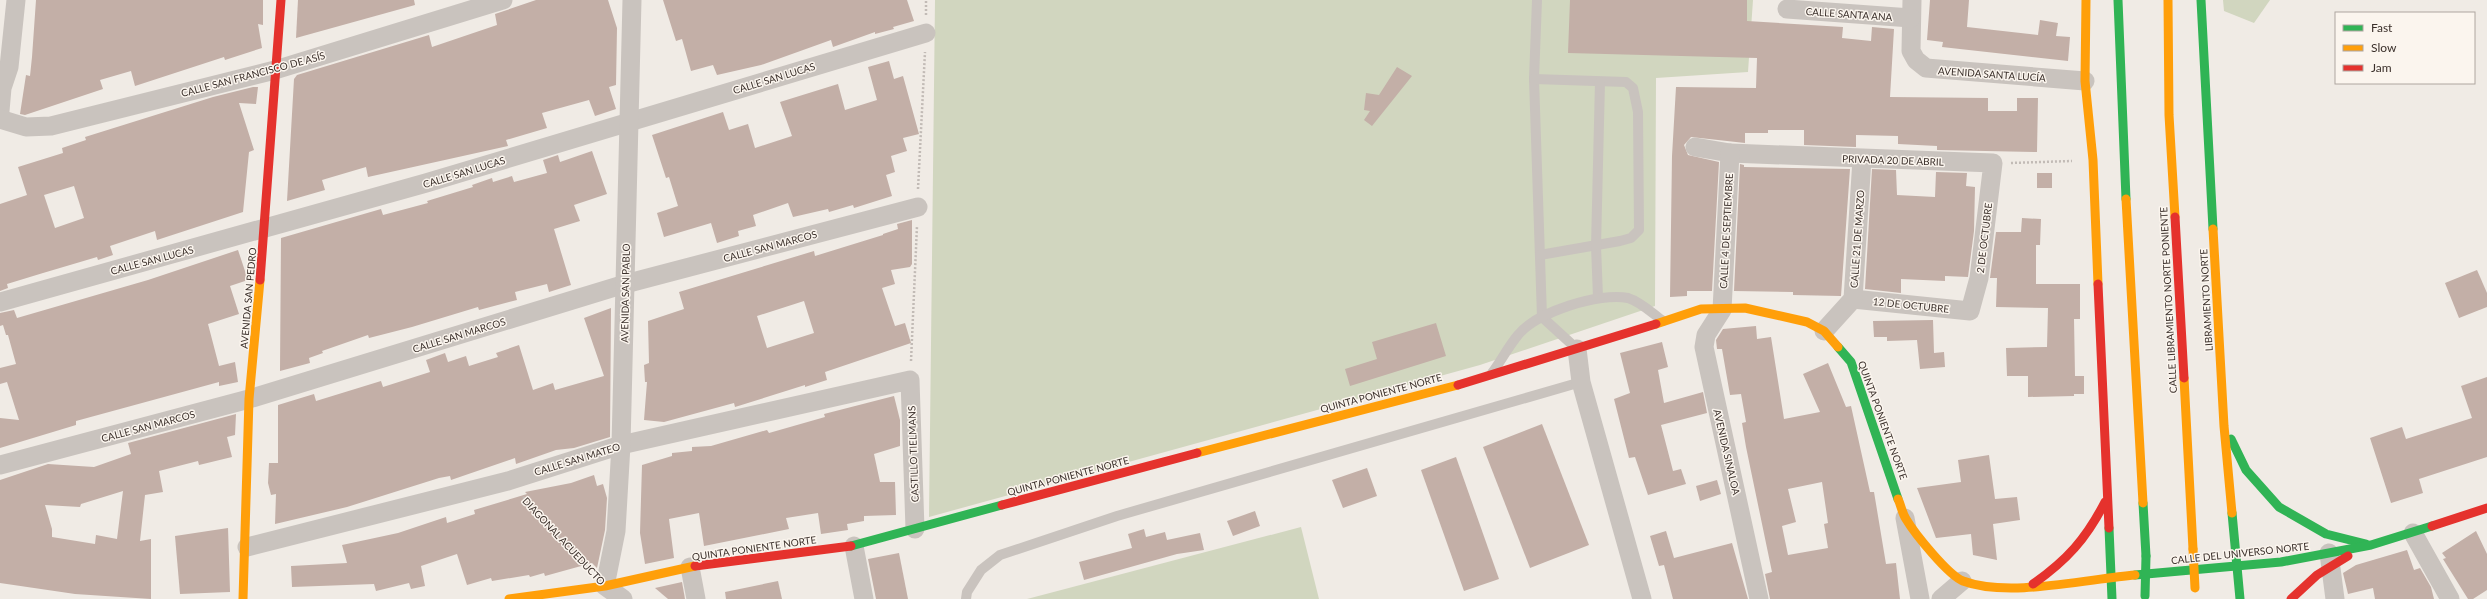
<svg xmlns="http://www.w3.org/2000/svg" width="2487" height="599" font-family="Lato,sans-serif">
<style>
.green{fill:#d1d6bf}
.building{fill:#c3afa7;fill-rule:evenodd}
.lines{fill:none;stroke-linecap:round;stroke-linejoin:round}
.path{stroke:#c2bbb6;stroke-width:2.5;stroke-dasharray:2 2;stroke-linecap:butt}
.lane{stroke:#c9c3be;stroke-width:10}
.street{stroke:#c9c3be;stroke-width:19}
.fast{stroke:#30b455;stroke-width:9}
.slow{stroke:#ff9f0a;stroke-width:9}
.jam{stroke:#e5322d;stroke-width:9}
.fast-bridge{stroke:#30b455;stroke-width:9}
.slow-bridge{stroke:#ff9f0a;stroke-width:9}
.labels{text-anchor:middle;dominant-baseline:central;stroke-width:3;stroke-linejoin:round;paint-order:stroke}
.street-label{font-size:10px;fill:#3b302b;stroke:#fbf5ee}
</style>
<rect width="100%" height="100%" fill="#f0ebe5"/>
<!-- green -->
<g class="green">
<path d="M935,0H1753L1748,72L1656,78L1655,306L1480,365L929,517Z"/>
<path d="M2223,0H2270L2254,23L2224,11Z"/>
<path d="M1301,527L1319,599H1027Z"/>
</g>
<!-- building -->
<g class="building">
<path d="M36,0H263V25L258,24L262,48L225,60L224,57L135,86L131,71L100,80L103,89L25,115L20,114L26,75L30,76L32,57Z"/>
<path d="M298,0H414L415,5L296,38Z"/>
<path d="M536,0H608L617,28L616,85L609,87L616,109L595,116L589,100L542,113L547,128L506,140L508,146L368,177L366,167L322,180L325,190L287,201L294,79L297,75L429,35L432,47L497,25L495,14Z"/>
<path d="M663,0H907L914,21L893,27L894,29L875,34V32L833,47L831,40L761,65L717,75L713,65L691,71L682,39L676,41Z"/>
<path d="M1570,0H1747V21L1843,27L1842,38L1871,41L1872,27L1894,29L1890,97L1988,98V111H2017V98H2038L2037,152L1937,150V146L1898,144V136L1856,135V147L1804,145V130H1768V133H1745V143L1691,137L1684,145L1688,155L1719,162L1712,291H1687V296L1670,297L1672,156L1676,87L1756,88L1757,58L1568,53Z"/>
<path d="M1930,0H1969L1967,27L2038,35L2040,20L2058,23L2056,36L2070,37L2068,61L1942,47L1943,42L1927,40Z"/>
<path d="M889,61L894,79L903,76L919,134L903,138L907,151L891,156L895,172L886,175L892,196L854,208L853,205L829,212L828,209L793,217L788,203L753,215L756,226L738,231L739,236L717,243L711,223L664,237L657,213L678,206L669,177L666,178L652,135L723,112L729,130L748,124L755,148L792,136L780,102L838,84L845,110L877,100L868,67Z"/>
<path d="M1397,67L1412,76L1372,126L1364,120L1370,111L1364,110L1366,93L1379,95Z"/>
<path d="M253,87H258L256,104L239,103L254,150L249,152L243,212L157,240L155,231L110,246L113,255L98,260L97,257L43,273L7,284L8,288L0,291V204L27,195L18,167L63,153L62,148L86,140L85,137L213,97ZM74,186L84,218L55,228L44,195Z"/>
<path d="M592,151L607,194L574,205L580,221L554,229L571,285L549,292L547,284L515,292L517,300L479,310L478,307L412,327L369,338L368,335L322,351L323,353L309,358L310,363L280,371L281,238L381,209L383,215L428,203L427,201L473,187L472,185L492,178L493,182L512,176L514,182L547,173L543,160L558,155L560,162Z"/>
<path d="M1740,164L1744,165V167L1850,169L1841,296L1793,295V292L1734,291Z"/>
<path d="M1872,169L1896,170L1897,195L1935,197L1936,172L1967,173L1966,186L1975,187L1974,231L1968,277L1945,276V281L1901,279V293L1865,289Z"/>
<rect x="2037" y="173" width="15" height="15"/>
<path d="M2022,218L2041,219L2040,245H2036V284H2080V319H2074L2075,376H2084V394H2074V396L2028,397V376H2007L2006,348L2047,347L2048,308L1996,307L1997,278H1990L1996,232H2021Z"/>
<path d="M912,220V264L910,267L891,270L895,284L882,288L895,326L905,323L911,343L825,372L827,380L805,387V385L735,407L734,403L664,422L644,420L647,382H645L644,365L649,363L648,321L684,309L679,292L814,251L815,256L883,235V234L898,229L897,224ZM804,301L814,333L767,348L757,316Z"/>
<path d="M238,250L248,280L230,286L239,314L208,324L219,366L235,362L238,382L219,386V382L76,421V425L0,448V418L19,420L7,382L0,384V368L16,364L8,335H6L3,325L0,326V313L14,310L17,318L148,280Z"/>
<path d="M2477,270L2487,293V307L2459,318L2445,283Z"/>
<path d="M611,308L610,437L574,448L556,450L516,464L515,458L451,480L450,476L439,478L347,507L275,524L276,494L271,495L268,483L269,463H278V405L314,394L316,401L381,381L383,387L430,372L426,360L445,353L448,362L466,356L469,366L498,357L496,353L519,345L533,390L553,383L555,390L604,376L584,318Z"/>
<path d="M1933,320L1934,353L1944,352L1945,367L1920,369L1917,340L1887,341V337H1874L1873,321Z"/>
<path d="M1436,323L1446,356L1350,386L1345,369L1377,359L1372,342Z"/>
<path d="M1756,326L1757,339L1771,337L1784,419L1820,412L1803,374L1828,363L1846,407L1851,406L1870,492H1874L1886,564L1896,563L1900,599H1770L1765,574L1772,572L1746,447L1742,423L1746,422L1741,394L1730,395L1722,349H1717L1716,340L1723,329ZM1822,482L1828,523L1824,524L1828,548L1788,555L1782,526L1796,522L1788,489Z"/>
<path d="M1662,342L1668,367L1658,370L1664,403L1703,392L1707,413L1661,425L1673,471L1681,469L1686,484L1648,495L1635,457L1629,458L1614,399L1630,393L1620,353Z"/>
<path d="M2487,377V457L2419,479L2423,493L2391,503L2370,438L2402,427L2406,439L2472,418L2461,386Z"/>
<path d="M894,396L900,420V446L874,454L880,482H895L896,515L864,516V521L847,524L848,530L821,534L818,513L786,518L789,529L704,546L699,513L669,519L674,558L645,564L640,533L642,465L672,456V453L692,451V447L711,446L767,430L769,433L825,417L824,414Z"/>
<path d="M236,414L235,435L227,437L232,457L199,465L198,461L159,471L163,492L145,495L140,541L151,539V599L75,594L0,583V480L48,464L94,467L131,454L128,443ZM123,491L117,539L96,535L95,544L52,537V529L45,505L80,507L81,504Z"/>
<path d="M1542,424L1589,545L1530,568L1483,447Z"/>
<path d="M1989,455L1995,499L2017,497L2020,520L1993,524L1997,560L1973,555L1971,534L1936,538L1917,488L1961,482L1958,460Z"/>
<path d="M1456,457L1499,579L1464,591L1421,470Z"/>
<path d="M1367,468L1377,496L1343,508L1332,480Z"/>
<path d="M594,475L597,486L603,484L607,498L605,530L597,568L592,563L545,576L544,573L530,577L529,575L492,581L491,578L467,585L457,554L421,566L425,586L411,589L409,583L376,591L374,584L292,587L291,566L347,563L342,545L398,533L446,517L447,523L475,514L474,510L527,494L525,492L571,483Z"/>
<path d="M1717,480L1721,494L1700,501L1696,486Z"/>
<path d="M1255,511L1260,526L1233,536L1227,521Z"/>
<path d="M228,528L230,592L180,594L175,536Z"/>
<path d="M1144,529L1146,537L1165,532L1167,540L1200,533L1204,550L1177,554L1084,580L1079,562L1132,548L1128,534Z"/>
<path d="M1666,531L1674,558L1732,543L1748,599H1673L1664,565L1659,566L1650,536Z"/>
<path d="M2476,531L2487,554V590L2473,599H2468L2443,559L2446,558L2442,553Z"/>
<path d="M2407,550L2414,570L2420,568L2431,587L2434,599H2375L2373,588L2348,594L2343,573L2356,565Z"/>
<path d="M899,553L908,599H876L868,559Z"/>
<path d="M778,581L782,599H726L725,592Z"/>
<path d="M682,582L685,599H668L655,588Z"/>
</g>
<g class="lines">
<!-- path -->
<g class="path">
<path d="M926,15V0"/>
<path d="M2011,163L2072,161"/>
<path d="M918,189L925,52"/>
<path d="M911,361L917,226"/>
<path d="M523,497L589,568"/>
</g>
<!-- lane -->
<g class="lane">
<path d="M1537,0L1534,79L1542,317L1577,349"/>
<path d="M1534,79L1626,82L1633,88L1638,112L1639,230L1631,238L1620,241L1540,255"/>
<path d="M1598,297L1596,246L1600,82"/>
<path d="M1492,373C1501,361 1508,347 1518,335C1536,312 1600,292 1628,298C1641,302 1652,313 1663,321"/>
<path d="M966,599L967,592L981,570L1000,555L1117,516L1581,382"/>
</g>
<!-- street -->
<g class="street">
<path d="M1912,0L1911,51L1916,60L1926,68L2085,81"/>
<path d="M1787,9L1911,18"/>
<path d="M0,111L2,88L9,67L16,0"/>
<path d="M0,119L26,127L51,126L275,70L503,0"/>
<path d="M1695,147L1730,153L1993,163L1979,278L1970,311L1853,299"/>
<path d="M1730,153L1722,310L1706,335L1704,347L1759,599"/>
<path d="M0,302L426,183L926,33"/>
<path d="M1824,331L1853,299L1862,159"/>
<path d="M1577,349L1581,382L1642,599"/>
<path d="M0,465L249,399L625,284L918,207"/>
<path d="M1905,518L1920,599"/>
<path d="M2413,533L2450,599"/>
<path d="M854,546L864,599"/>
<path d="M247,547L508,481L621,445L910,380L915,529"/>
<path d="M2329,553L2335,599"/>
<path d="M690,567L696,599"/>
<path d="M623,599L605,586L616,531L621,445L632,0"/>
<path d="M1941,599L1962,581"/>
</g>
<!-- fast -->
<g class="fast">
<path d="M2118,0L2126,199"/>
<path d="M2201,0L2213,229"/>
<path d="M1838,347L1851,362L1898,499"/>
<path d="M2231,439L2246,470L2279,507L2326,534L2366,544"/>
<path d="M2143,503L2146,556"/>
<path d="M2232,513L2240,599"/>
<path d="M2109,528L2112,599"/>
<path d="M851,546L1002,505"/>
<path d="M2135,575L2281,562L2371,545L2432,526"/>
</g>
<!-- slow -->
<g class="slow">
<path d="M2086,0L2085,81L2093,160L2098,284"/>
<path d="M2168,0L2169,115L2175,217"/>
<path d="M2126,199L2143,503"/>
<path d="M2213,229L2224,426L2232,513"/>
<path d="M1656,324L1701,309L1745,308L1807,322L1824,331L1838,347"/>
<path d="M2184,378L2193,549"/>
<path d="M1197,453L1458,385"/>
<path d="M1898,499C1901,505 1902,513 1906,519C1915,534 1948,575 1963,581C2008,598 2087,579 2135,575"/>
<path d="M243,599L249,399L260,280"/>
<path d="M509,599L605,586L695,566"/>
</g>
<!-- jam -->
<g class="jam">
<path d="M2175,217L2184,378"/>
<path d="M260,280L281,0"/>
<path d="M2098,284L2109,528"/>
<path d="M1458,385L1656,324"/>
<path d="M1002,505L1197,453"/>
<path d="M2432,526L2487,508"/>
<path d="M695,566L851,546"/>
<path d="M2033,584C2067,560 2086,539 2105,502"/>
<path d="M2291,599L2317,575L2348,556"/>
</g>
<!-- fast-bridge -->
<path class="fast-bridge" d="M2145,596L2146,556"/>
<!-- slow-bridge -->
<path class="slow-bridge" d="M2193,549L2195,588"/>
</g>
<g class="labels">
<!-- street labels -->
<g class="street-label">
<text transform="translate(1849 14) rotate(4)">CALLE SANTA ANA</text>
<text transform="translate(253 74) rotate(-15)">CALLE SAN FRANCISCO DE ASÍS</text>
<text transform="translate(1992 74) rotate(4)">AVENIDA SANTA LUCÍA</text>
<text transform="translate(774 78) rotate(-17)">CALLE SAN LUCAS</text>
<text transform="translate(1893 160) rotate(2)">PRIVADA 20 DE ABRIL</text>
<text transform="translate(464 172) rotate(-17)">CALLE SAN LUCAS</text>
<text transform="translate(1726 231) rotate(-87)">CALLE 4 DE SEPTIEMBRE</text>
<text transform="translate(1984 238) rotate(-83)">2 DE OCTUBRE</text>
<text transform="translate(1857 239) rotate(-86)">CALLE 21 DE MARZO</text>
<text transform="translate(770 246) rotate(-15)">CALLE SAN MARCOS</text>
<text transform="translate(152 260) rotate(-15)">CALLE SAN LUCAS</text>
<text transform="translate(625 293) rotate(-89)">AVENIDA SAN PABLO</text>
<text transform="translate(248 298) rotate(-85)">AVENIDA SAN PEDRO</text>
<text transform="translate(2168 300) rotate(-93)">CALLE LIBRAMIENTO NORTE PONIENTE</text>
<text transform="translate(2206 300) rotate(-93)">LIBRAMIENTO NORTE</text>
<text transform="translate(1911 305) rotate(6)">12 DE OCTUBRE</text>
<text transform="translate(459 335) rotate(-17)">CALLE SAN MARCOS</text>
<text transform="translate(1381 393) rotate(-15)">QUINTA PONIENTE NORTE</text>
<text transform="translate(1883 420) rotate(70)">QUINTA PONIENTE NORTE</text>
<text transform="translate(148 426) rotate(-15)">CALLE SAN MARCOS</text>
<text transform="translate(1727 452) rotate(77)">AVENIDA SINALOA</text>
<text transform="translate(913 454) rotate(-92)">CASTILLO TIELMANS</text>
<text transform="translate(577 459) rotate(-17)">CALLE SAN MATEO</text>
<text transform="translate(1068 476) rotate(-15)">QUINTA PONIENTE NORTE</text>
<text transform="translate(564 541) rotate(47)">DIAGONAL ACUEDUCTO</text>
<text transform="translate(754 548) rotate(-8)">QUINTA PONIENTE NORTE</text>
<text transform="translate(2240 553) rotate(-6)">CALLE DEL UNIVERSO NORTE</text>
</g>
</g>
<!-- legend -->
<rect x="2335" y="12" width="140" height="72" fill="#fbf5ee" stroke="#aea6a0"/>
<rect x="2343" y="25" width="20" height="6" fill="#30b455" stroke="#aea6a0"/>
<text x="2371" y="32" font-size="12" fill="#3b302b">Fast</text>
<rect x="2343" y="45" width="20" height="6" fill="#ff9f0a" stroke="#aea6a0"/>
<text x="2371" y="52" font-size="12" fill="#3b302b">Slow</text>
<rect x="2343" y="65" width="20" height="6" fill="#e5322d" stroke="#aea6a0"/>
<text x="2371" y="72" font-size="12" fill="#3b302b">Jam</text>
</svg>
